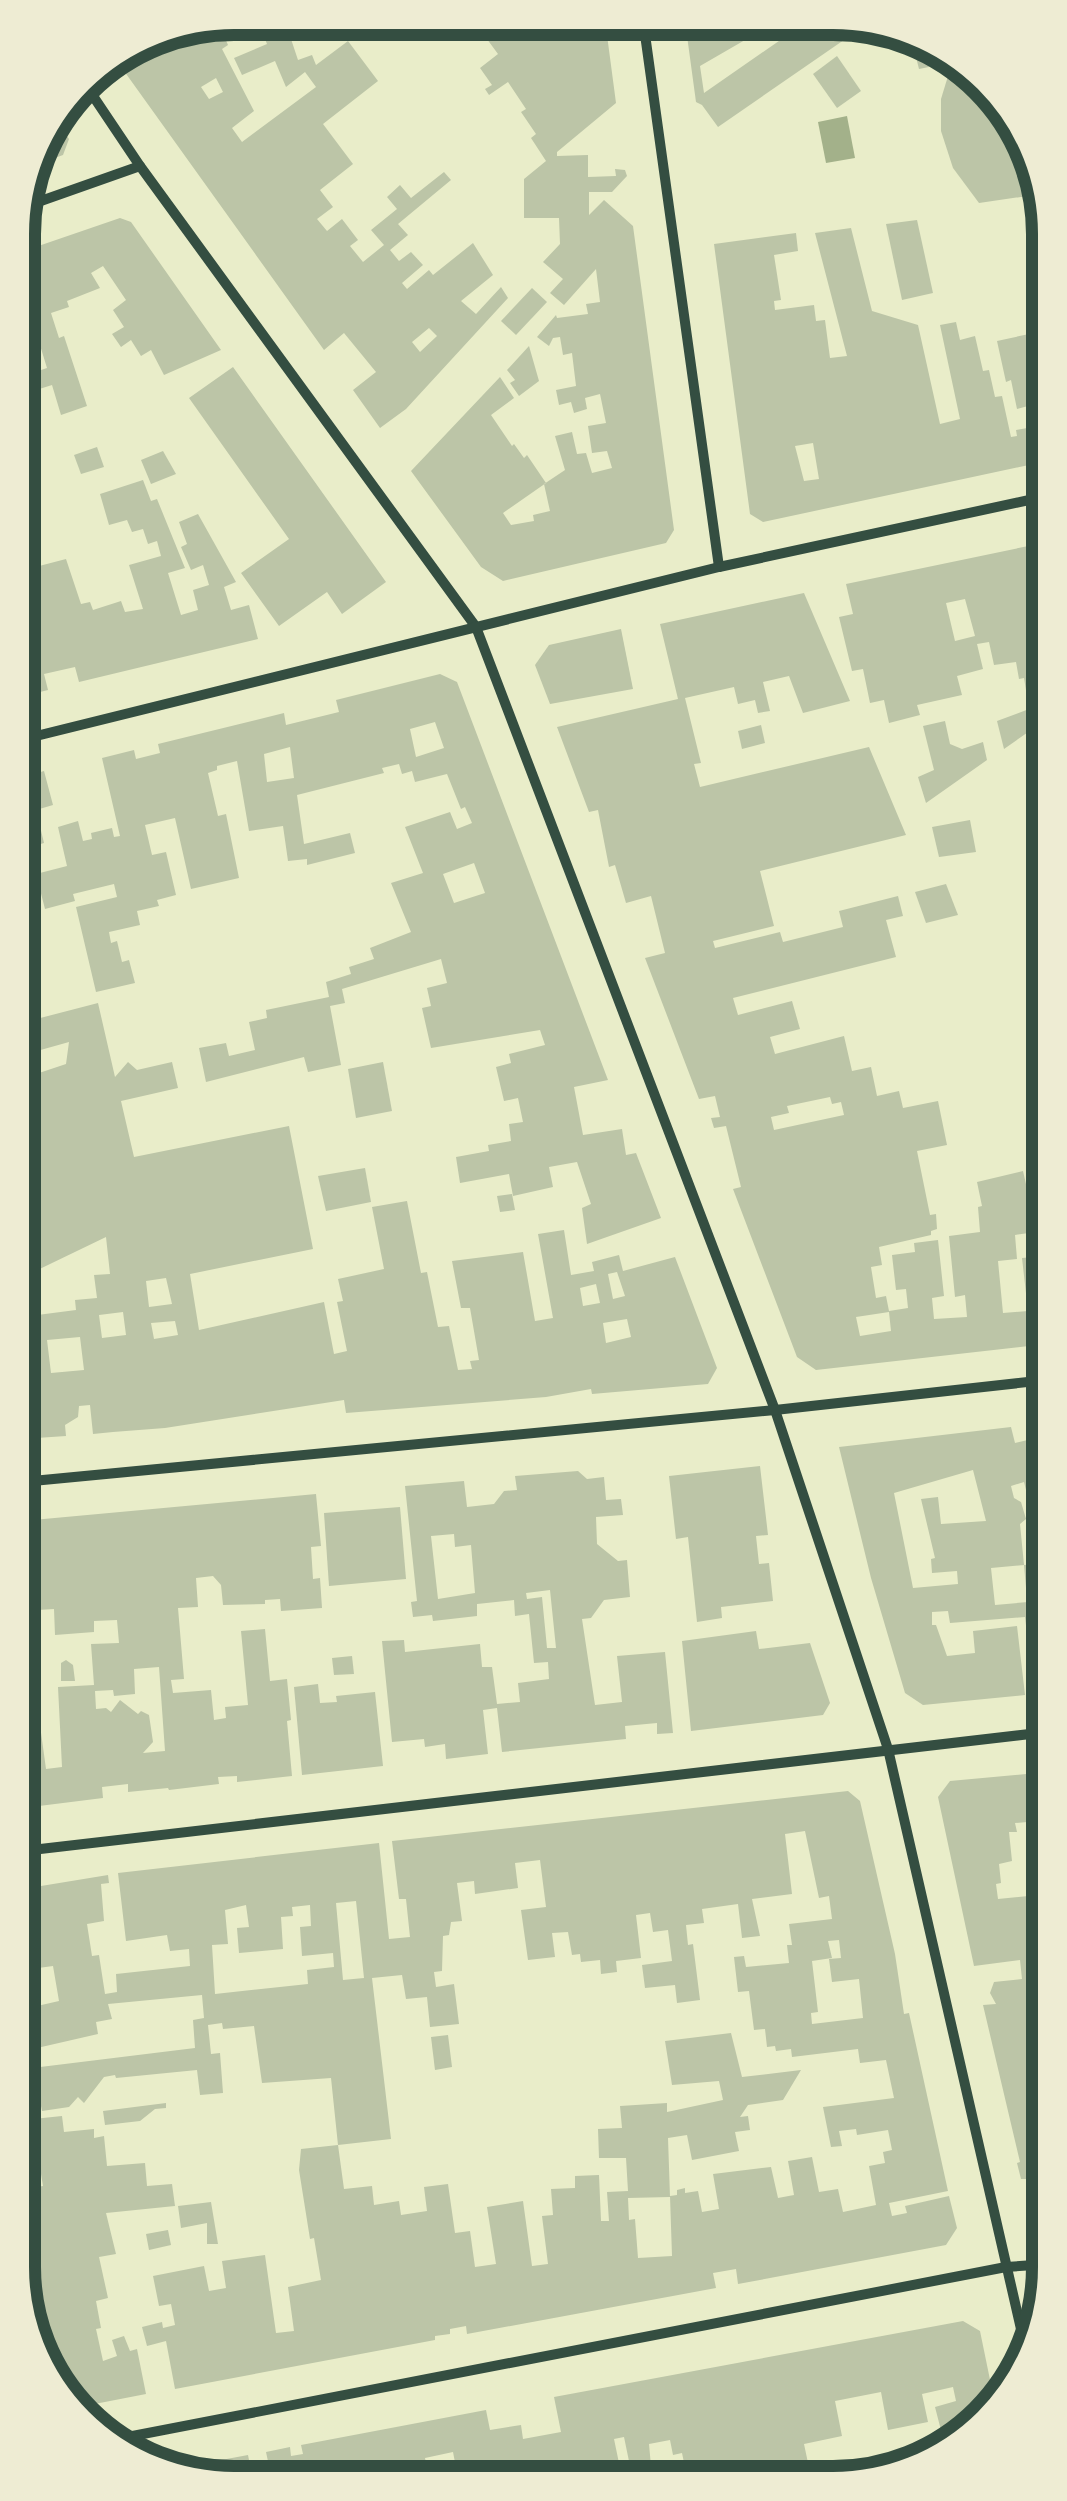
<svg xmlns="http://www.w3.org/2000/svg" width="1067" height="2501" font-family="'Source Serif 4',serif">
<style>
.water{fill:#a3b18a}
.building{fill:#bcc5a7;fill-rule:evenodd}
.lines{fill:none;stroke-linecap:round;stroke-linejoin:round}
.minor{stroke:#344e41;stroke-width:10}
.rim{fill:none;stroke:#344e41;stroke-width:12}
</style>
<rect width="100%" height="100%" fill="#e9edc9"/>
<!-- water -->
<path class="water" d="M847,116L855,158L826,163L818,122Z"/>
<!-- building -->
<g class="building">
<path d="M234,18H339L305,30L301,19L286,24L298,60L312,55L316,65L348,41L378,81L323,124L353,164L320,190L333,207L317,219L327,231L342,219L358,240L350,246L363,262L384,245L371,230L397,209L387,197L400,185L411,198L444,172L451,180L398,224L408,235L390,250L399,261L411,252L423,265L402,283L407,289L429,270L433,275L473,243L493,275L461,301L476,314L501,287L508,298L406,409L380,428L353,390L376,372L344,333L324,350L114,57L152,34ZM259,24L267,44L234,58L242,75L275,61L286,87L305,72L316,87L242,142L232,128L254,111L222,49L228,45L225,38ZM216,78L223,92L209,99L201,87ZM429,328L437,336L420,352L412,342Z"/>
<path d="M391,19H431L406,38Z"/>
<path d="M504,19L518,39L543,20H605L616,103L557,152V156L588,155V177L616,176L615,169L625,170L627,176L612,192H589V215L604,200L633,226L674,530L666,543L503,581L481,567L411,471L500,377L514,398L491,415L512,446L514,444L524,458L527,455L546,483L503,513L511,525L534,521L533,515L550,511L544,484L565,470L555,436L572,432L577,454L586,453L592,473L612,468L607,451L592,453L588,426L606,423L600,394L585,398L587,409L574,413L571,402L559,405L556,390L576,386L572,353L563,355L560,337L553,338L549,346L537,337L556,315L557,318L588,314L586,304L600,302L596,269L564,305L550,293L563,279L543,262L560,244L559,218H524V179L546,161L531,138L536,134L521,112L526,109L508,82L489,95L485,89L492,85L480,68L498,54L484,35Z"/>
<path d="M685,21H778L700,66L704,93L789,34L800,39L819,26L816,21L870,22L718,127L702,105L696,102Z"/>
<path d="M912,41L929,51L925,52L929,67L919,69Z"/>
<path d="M837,56L861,91L837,108L813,74Z"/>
<path d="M952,63L986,81L1037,169L1041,194L979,203L953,168L941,131V99Z"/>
<path d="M55,119L69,139L63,155L33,166L40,138Z"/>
<path d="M120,218L131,222L221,350L164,375L151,350L141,356L131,340L121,347L112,334L124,327L113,310L126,300L103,266L91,273L100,288L67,301L69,307L51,313L59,338L64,336L87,406L61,415L52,385L33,391L35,398L19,403L18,335L30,332L41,370L47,368L31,316L18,320V253Z"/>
<path d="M917,220L933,293L902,300L886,224Z"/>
<path d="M851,228L872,311L918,325L940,424L960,419L940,325L956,322L960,340L975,336L983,371L989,370L995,397L1002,396L1011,437L1017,436L1016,430L1033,427L1028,406L1017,409L1011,380L1006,382L997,341L1043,331V462L763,522L750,514L714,244L796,233L798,251L774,255L781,300L774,301L775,310L814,305L816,321L825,320L830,358L847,356L815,233ZM813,443L819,479L804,481L795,446Z"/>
<path d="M532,288L547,302L516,335L501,321Z"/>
<path d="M529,346L539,381L519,396L510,383L515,380L507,370Z"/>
<path d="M233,367L386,582L342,614L327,592L279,626L241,573L289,539L189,398Z"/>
<path d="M97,447L104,467L81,474L74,455Z"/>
<path d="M163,451L176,474L151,484L141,460Z"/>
<path d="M143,480L151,501L157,499L185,568L168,573L181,615L198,610L193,590L209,585L203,565L191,570L181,547L187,544L179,522L198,514L236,582L224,587L231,610L249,605L258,639L79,682L75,667L44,674L48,690L20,697L19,602L27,601L20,571L66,559L81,604L90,602L93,610L121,601L125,612L143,609L129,565L161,556L157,541L148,544L143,529L132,532L127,520L109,525L100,494Z"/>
<path d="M1043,543L1044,721L1004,749L997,721L1029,709L1024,678L1019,679L1016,662L994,665L989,642L977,644L983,669L957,676L962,695L917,705L920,715L889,723L884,700L870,703L863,669L852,671L839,617L853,614L846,584ZM965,599L975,636L955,641L946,603Z"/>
<path d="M804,593L850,701L803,713L789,676L763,682L770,711L758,713L755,700L738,704L734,687L685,698L701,763L694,764L700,787L869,747L906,835L760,871L774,926L713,941L715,948L780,932L783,942L843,927L839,911L898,896L903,916L886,920L896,957L733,998L738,1015L792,1001L800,1029L770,1037L775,1054L844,1036L852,1071L871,1067L877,1096L899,1091L903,1108L938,1101L947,1145L917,1151L930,1215L936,1214L937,1229L931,1231V1235L879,1247L882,1265L871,1267L876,1298L886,1296L889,1311L908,1308L906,1289L896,1290L892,1255L915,1252L914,1243L938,1240L944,1296L932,1298L934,1319L967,1317L965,1295L955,1297L949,1236L980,1232L978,1207L982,1206L977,1182L1023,1171L1033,1215L1027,1216L1029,1233L1015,1235L1017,1259L998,1261L1003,1313L1028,1311L1022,1258L1043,1256L1046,1344L816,1370L797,1357L733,1189L741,1187L726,1126L714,1128L711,1118L720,1117L715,1096L699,1099L645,958L665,953L651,896L626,903L615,865L609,867L598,810L589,812L557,727L678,699L660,624ZM830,1097L832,1104L841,1102L844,1115L774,1130L771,1117L789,1113L787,1106ZM889,1312L891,1331L860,1336L856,1317Z"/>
<path d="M621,629L633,689L550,704L535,665L549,645Z"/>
<path d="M440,674L457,682L608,1080L574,1087L583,1135L622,1129L626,1155L636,1153L661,1218L587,1244L582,1208L591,1204L577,1162L549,1167L553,1187L513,1196L509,1174L460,1183L456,1157L489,1151L488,1145L511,1141L509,1124L523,1122L518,1098L504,1101L496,1067L511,1063L509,1054L545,1045L540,1030L431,1048L422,1008L431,1006L427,988L447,983L441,959L342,989L345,1003L330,1006L341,1065L308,1072L304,1057L206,1082L199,1048L226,1043L229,1056L255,1050L249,1022L267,1018L266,1010L329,997L326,982L351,974L349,967L374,959L370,948L411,932L391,883L423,873L405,827L450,812L457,829L472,823L465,807L461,809L447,774L415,782L412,771L402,774L399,764L382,768L384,773L297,795L304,844L350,833L355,853L307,865V859L288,861L283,826L249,831L237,761L217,766V770L208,773L218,816L226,814L239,878L191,889L175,818L145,825L152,855L166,852L176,895L157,900L159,906L137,911L140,925L109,932L111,943L117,941L122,962L129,960L135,983L96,992L76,907L117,897L114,884L73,894L75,901L45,909L36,874L67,866L58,827L78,821L83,841L92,839L91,833L112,828L114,837L120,836L102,758L134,750L136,759L160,753L158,744L284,713L286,725L339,712L336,700ZM435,722L444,748L416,757L410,729ZM290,747L294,778L267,782L264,754ZM474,863L485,893L454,903L443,874Z"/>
<path d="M945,721L950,744L962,749L983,742L987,760L926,803L918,777L934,770L923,726Z"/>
<path d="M761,725L765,743L742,749L738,731Z"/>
<path d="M44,771L53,805L36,810L44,843L31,847L35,867L20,871V778Z"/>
<path d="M970,820L976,852L939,857L932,827Z"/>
<path d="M1044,827V842L1028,844L1026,830Z"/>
<path d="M946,884L958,915L926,923L915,892Z"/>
<path d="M98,1003L115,1077L128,1062L137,1070L172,1062L178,1088L121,1101L134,1157L289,1126L313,1249L190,1274L199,1330L324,1302L334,1354L347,1351L337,1302L343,1301L338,1279L384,1269L372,1207L407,1201L421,1273L427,1272L438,1327L449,1326L458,1370L472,1369L470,1361L479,1360L470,1308H461L452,1261L523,1252L535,1321L553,1318L538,1234L564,1230L571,1275L594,1271L592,1262L619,1255L623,1271L675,1257L717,1368L708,1384L592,1394L591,1389L546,1397L346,1413L344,1400L165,1428L113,1432L93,1434L90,1405L79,1406L78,1417L65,1425L66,1436L22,1439V1317L76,1310L75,1300L97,1298L94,1275L110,1274L106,1237L21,1278V1079L66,1064L69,1042L37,1051L39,1059L21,1064V1023ZM617,1272L625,1296L613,1299L608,1274ZM166,1278L172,1304L149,1307L146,1281ZM596,1284L600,1303L583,1306L580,1288ZM123,1312L126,1335L102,1338L99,1315ZM627,1319L631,1337L606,1343L603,1323ZM175,1321L178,1335L154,1339L151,1323ZM80,1337L84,1370L51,1373L47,1340Z"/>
<path d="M383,1062L392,1111L356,1118L348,1069Z"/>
<path d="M365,1168L371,1202L326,1211L318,1176Z"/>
<path d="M512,1194L515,1210L500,1212L497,1196Z"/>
<path d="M1046,1426V1497L1029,1502L1024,1482L1011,1486L1014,1498L1021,1502L1026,1519L1020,1524L1024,1565L991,1568L995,1605L1028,1602L1029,1617L1047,1615V1692L1034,1694L1025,1617L950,1623L948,1611L932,1612V1625H936L947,1656L975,1653L973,1631L1017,1626L1025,1695L923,1705L905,1693L871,1578L839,1447L1011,1427L1015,1443L1032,1439L1030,1430ZM973,1470L986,1521L941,1524L938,1497L921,1499L935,1558L931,1559L932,1573L957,1571L958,1584L913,1588L894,1493Z"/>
<path d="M760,1466L768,1535L756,1536L759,1564L769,1563L773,1601L721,1607L722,1618L697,1622L688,1537L676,1539L669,1476Z"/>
<path d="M578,1471L587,1479L604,1477L606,1500L621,1499L623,1515L596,1517L597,1544L618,1561L627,1560L630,1597L604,1600L591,1618L582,1619L595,1705L622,1702L617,1656L665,1652L673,1733L657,1734V1723L625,1726L626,1739L502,1752L497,1708L483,1710L488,1754L446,1759L445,1744L425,1747L424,1739L392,1742L382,1641L404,1640L405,1652L480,1644L482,1667H492L497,1704L520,1702L518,1683L549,1679L548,1662L534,1663L529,1614L515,1616L514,1600L477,1604V1616L433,1621L432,1615L413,1617L411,1602L417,1601L405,1486L464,1481L467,1507L494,1504L504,1491L517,1490L515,1476ZM454,1534L455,1547L471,1545L475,1593L438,1599L431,1536ZM550,1590L556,1648H547L542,1597L527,1599L526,1593Z"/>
<path d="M316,1494L321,1546L311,1547L313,1579L320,1578L322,1608L281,1611L280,1599L265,1600V1604L223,1605L221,1585L213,1576L196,1578L198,1607L178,1608L184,1679L171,1680L173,1693L211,1690L214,1720L226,1718L225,1707L248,1705L241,1631L265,1629L270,1681L287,1679L291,1720L287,1721L292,1776L237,1782V1776L218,1777L219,1784L169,1790L168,1788L128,1792V1784L102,1787L103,1798L23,1808V1701L30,1700L33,1719L39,1718L46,1769L62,1767L58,1687L94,1685L91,1644L119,1643L117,1620L94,1621V1632L55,1635L54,1609L22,1611V1521ZM159,1667L165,1751L143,1753L153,1742L149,1715L141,1711L138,1714L120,1700L111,1712L106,1708L96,1709L95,1691L113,1690L114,1696L135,1694L134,1669Z"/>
<path d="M400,1507L406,1579L329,1586L324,1513Z"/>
<path d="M1047,1563V1586L1026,1588L1024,1565Z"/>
<path d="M756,1631L759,1649L810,1643L830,1703L823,1715L691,1731L682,1641Z"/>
<path d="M352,1656L354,1674L334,1675L332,1658Z"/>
<path d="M66,1660L73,1665L75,1681H61V1663Z"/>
<path d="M318,1684L320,1703L337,1702L336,1696L375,1692L383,1766L302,1775L294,1687Z"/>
<path d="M1047,1772L1048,1857H1043L1039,1821L1015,1823L1017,1832H1009L1012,1861L999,1864L1001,1883L996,1884L998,1899L1048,1894V1908L1030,1910L1035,1959L1048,1958L1049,2220L1035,2222L1032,2179H1021L1017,2163L1020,2162L983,2005L996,2004L990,1993L994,1982L1022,1979L1020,1960L974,1966L938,1797L950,1781ZM1043,2064L1045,2080L1028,2082L1027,2066Z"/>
<path d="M848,1791L860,1801L895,1954L904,2014L909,2013L948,2191L889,2203L892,2216L907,2213L905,2206L949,2196L957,2228L946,2245L738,2284L736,2269L713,2273L716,2288L467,2334L466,2326L450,2329V2334L435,2336V2340L175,2389L166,2341L147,2346L142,2327L162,2322L163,2328L175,2325L171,2304L159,2306L153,2276L204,2266L209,2291L226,2288L222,2261L265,2255L276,2333L294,2331L288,2287L321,2280L314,2238L310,2239L299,2170L301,2149L338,2145L344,2189L372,2186L374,2205L399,2201L401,2215L427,2211L424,2187L448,2184L455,2233L470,2231L475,2267L496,2264L487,2207L523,2201L532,2266L548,2264L542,2216L553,2215L551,2189L575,2188V2176L599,2175L601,2221H609L607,2192L628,2191L626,2158H599L598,2129L622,2128L620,2106L667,2103V2112L723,2100L719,2081L672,2085L665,2041L731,2033L742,2077L801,2070L783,2100L748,2105L740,2117L748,2116L750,2130L735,2132L739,2151L692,2160L687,2135L668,2138L670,2197L628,2198L629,2220L635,2219L638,2258L672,2256L670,2196L677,2195V2190L685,2188V2193L698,2191L702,2212L719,2209L713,2174L771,2167L778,2198L794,2195L788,2161L812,2157L819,2192L838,2189L843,2212L876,2205L869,2166L885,2163L883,2152L892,2150L888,2130L857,2135L856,2129L839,2131L842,2146L831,2147L823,2107L894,2098L886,2060L860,2063L858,2049L792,2057L791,2049L776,2051L775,2046L767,2047L765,2029L754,2030L749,1991L738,1992L734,1957L744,1956L746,1967L789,1963L787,1945H792L789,1924L832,1919L829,1896L819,1898L805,1831L785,1834L792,1894L752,1899L760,1936L742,1938L738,1904L702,1909L704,1923L686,1925L688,1945L693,1944L700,2000L677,2003L675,1985L645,1988L642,1965L672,1961L668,1930L653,1932L650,1913L636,1915L641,1958L616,1961L617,1972L601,1974L600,1960L581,1962L580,1954L572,1955L568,1932L552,1933L555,1957L528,1960L521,1910L546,1907L540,1860L515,1863L518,1888L475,1894L474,1881L457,1883L462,1921L451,1922L449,1935L443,1936L442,1971L434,1972L436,1987L454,1984L459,2024L430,2027L427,1997L406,1999L402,1975L372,1978L391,2139L338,2145L331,2078L262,2083L254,2026L223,2029L222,2023L208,2025L211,2054L220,2053L223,2093L200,2095L197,2070L116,2078L115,2075L104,2077L84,2103L78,2097L69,2107L42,2111L40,2101L24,2103V2069L195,2048L193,2020L204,2018L202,1995L108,2004L112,2019L96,2022L98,2034L24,2051V2009L59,2001L53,1966L31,1969L29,1953L24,1954L23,1893L41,1890V1886L108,1875L109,1883L101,1884L104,1921L87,1924L92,1956L99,1955L105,1994L117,1992L116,1974L190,1966L189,1949L170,1951L167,1935L126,1941L118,1873L379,1843L389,1939L410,1937L406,1899H399L392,1841ZM356,1901L364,1978L343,1980L336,1903ZM246,1905L249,1927L237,1928L239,1953L283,1949L281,1917L293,1916L292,1907L310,1905L311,1926L300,1927L302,1956L333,1953L334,1967L307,1970L308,1984L215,1994L212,1945L228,1944L225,1910ZM839,1940L841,1958L829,1959L832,1982L859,1979L863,2018L812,2024L811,2013L818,2012L812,1961L832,1958L828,1941Z"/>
<path d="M448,2035L452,2067L435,2070L431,2037Z"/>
<path d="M166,2103V2108L155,2109L140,2121L105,2125L103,2111Z"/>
<path d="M62,2116L64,2132L94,2129V2138L104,2136L107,2166L145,2163L147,2186L172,2184L175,2206L106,2213L116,2254L99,2257L108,2298L96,2301L101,2328L96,2329L103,2361L117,2356L112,2340L124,2336L130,2351L137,2349L146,2394L74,2408L42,2352L25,2278L24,2189L43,2186L41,2174H34L31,2149L24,2150V2120Z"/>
<path d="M211,2202L218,2244H207V2223L181,2228L178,2206Z"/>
<path d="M168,2230L171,2245L149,2250L146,2234Z"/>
<path d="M963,2321L980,2331L996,2409L944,2442L935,2407L956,2401L953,2387L922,2394L928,2422L888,2430L881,2392L835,2401L842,2436L804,2444L811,2477H795L792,2460L733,2471L734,2477H687L682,2453L673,2455L670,2440L649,2444L652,2477L458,2478L453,2452L425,2458L429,2478L193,2479L173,2469L248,2455L251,2470L269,2466L266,2452L290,2447L291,2456L303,2454L301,2445L486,2410L490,2430L521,2425L523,2439L561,2432L554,2397ZM624,2437L630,2466L620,2468L614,2439Z"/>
</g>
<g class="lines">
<!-- minor -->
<g class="minor">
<path d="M643,20L719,567"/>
<path d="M83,81L140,166L476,627L775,1410L888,1749L1024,2342"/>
<path d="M21,208L140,166"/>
<path d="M20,740L719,567L1043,497"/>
<path d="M22,1482L775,1410L1046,1380"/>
<path d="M23,1851L1047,1732"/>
<path d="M117,2439L1006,2267L1049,2264"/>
</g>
</g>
<!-- crop -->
<path d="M0 0H1067V2501H0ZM234 35H833A199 199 0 0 1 1032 234V2267A199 199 0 0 1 833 2466H234A199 199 0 0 1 35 2267V234A199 199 0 0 1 234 35Z" fill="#eeecd3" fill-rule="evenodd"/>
<path class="rim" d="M234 35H833A199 199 0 0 1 1032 234V2267A199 199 0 0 1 833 2466H234A199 199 0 0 1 35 2267V234A199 199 0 0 1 234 35Z"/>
</svg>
